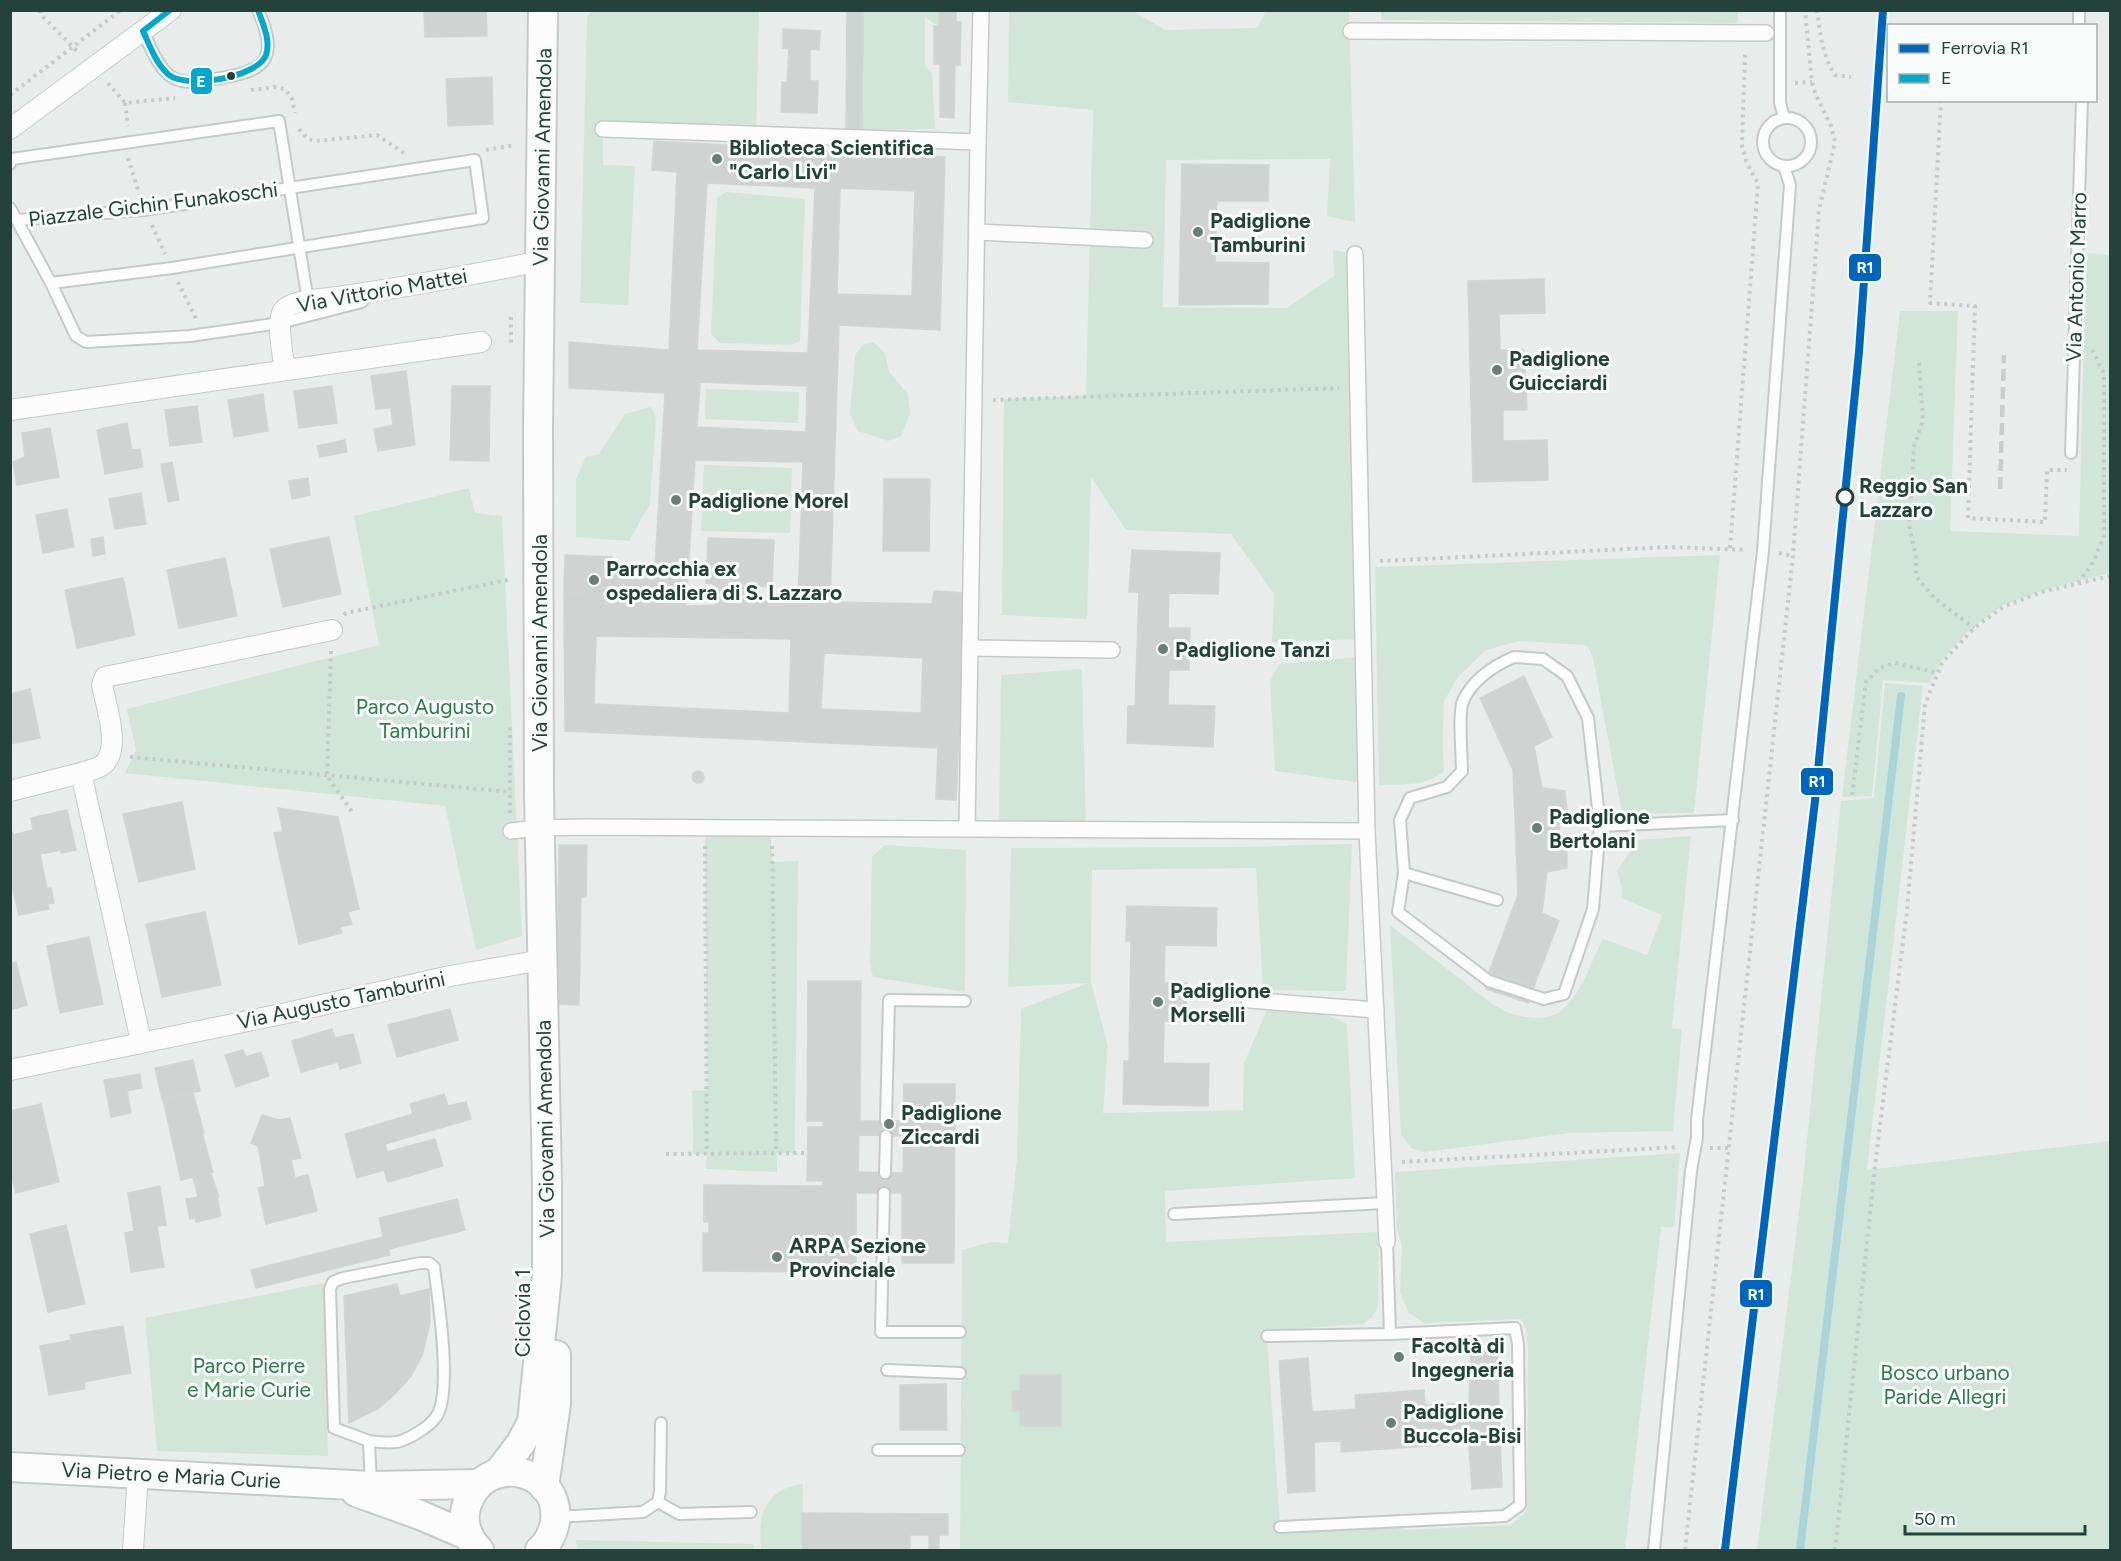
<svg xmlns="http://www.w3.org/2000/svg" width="2121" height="1561" font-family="Figtree,sans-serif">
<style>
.green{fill:#d1e6d8}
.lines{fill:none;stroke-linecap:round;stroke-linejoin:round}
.stream{stroke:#a9d4db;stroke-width:8}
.building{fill:#cfd4d2;stroke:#d1d6d4;stroke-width:1.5;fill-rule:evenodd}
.service-casing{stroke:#c5cac8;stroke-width:14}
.pedestrian-casing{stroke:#c5cac8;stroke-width:18}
.minor-casing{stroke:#c5cac8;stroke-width:22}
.secondary-casing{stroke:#c3cbc8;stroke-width:32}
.path{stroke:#c3ccca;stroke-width:4;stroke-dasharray:3 4.5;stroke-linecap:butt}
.service{stroke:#fcfcfc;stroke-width:10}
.pedestrian{stroke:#fcfcfc;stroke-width:15}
.minor{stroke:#fcfcfc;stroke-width:20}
.secondary{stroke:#fcfcfc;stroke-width:28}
.rail{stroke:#c9cdcc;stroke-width:4.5;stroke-dasharray:12 6;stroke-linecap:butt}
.bus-1-casing{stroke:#f7fbf9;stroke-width:10}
.bus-1{stroke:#00a9ce;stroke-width:6}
.rail-1-casing{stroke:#f7fbf9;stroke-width:12}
.rail-1{stroke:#0065bd;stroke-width:8}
.bus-dot{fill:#24423a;stroke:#f7fbf9;stroke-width:2}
.poi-dot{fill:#697e78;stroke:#f7fbf9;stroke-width:2}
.stop-dot{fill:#f7fbf9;stroke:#24423a;stroke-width:3}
.labels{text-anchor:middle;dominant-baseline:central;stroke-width:6;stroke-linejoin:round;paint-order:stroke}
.poi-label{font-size:21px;font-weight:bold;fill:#24423a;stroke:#f7fbf9;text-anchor:start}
.street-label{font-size:21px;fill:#24423a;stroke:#f7fbf9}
.stop-label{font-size:21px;font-weight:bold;fill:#24423a;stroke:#f7fbf9;text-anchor:start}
.park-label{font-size:21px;fill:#2d7a4b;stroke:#f7fbf9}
.line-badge{stroke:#f7fbf9;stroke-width:2}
.badge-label{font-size:16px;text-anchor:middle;font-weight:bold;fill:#fff}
</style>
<rect width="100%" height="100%" fill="#e8edeb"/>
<!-- green -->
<g class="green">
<path d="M593,10L759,11L756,135L603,130V165L635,166L628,305L580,303L587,17Z"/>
<path d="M1738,10V23L1381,20V10Z"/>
<path d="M863,11H939V26L925,18V66L932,73L935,129L862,130Z"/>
<path d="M1009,11H1133L1165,30L1257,28L1266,11H1349L1355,222L1327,216L1330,159L1166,160L1163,307L1287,308L1334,276L1333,250L1355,254L1363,639L1272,642L1274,594L1231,534L1126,530L1091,477L1087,619L1002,615L1004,399L1086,396L1093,110L1008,102Z"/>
<path d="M726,192L805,199L800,341L791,345L720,343L711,334L717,198Z"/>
<path d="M2086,253L2110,255V573L2044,590L2003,605L1971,628L1940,662L1930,683L1883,680L1872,796L1842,797L1900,311H1958L1950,531L2079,536Z"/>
<path d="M873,342L885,353L889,372L908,394L910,414L901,436L888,441L858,431L850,414L855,355L864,344Z"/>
<path d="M706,389L799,392L798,423L705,419Z"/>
<path d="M651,407L656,418L650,504L629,541L576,537V479L586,457L599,454L625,414Z"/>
<path d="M704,465L792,468L790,533L701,531Z"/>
<path d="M469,488L475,513L502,516L522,936L476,950L445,806L125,773L136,750L127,709L379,645L354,516Z"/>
<path d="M1720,555L1694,813L1622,814L1593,658L1588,647L1584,645L1519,641L1486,650L1458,677L1444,701L1443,739L1444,771C1426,787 1402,784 1379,785L1375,567Z"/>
<path d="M1359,657L1362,783L1275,771L1270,681L1279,664Z"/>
<path d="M1082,669L1086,829L999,828L1001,675Z"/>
<path d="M1885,683L1923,686L1867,1170L2110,1141V1550H1757L1803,1180L1841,801L1874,798Z"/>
<path d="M771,834L772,862L798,861L795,1153H777V1172L706,1169L707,1154H693L692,1091L707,1090L705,836Z"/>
<path d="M1691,836L1672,1028L1682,1029L1673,1131L1569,1133L1425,1152L1411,1148L1401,1135L1390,925C1415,944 1439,963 1463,981C1477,992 1492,1006 1509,1013C1524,1018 1548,1022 1562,1010C1583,992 1590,963 1603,939L1647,955L1662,915L1621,898L1622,888L1617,871L1638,840Z"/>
<path d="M1352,844L1346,991L1263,990L1256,868L1092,870L1091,982L1108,1046L1103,1113L1243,1110L1244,1063L1275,992L1347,1024L1355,1178L1165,1191L1166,1242L1379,1232L1378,1307L1372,1317L1363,1324L1260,1331L1267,1336L1280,1527L1403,1520L1404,1530L1511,1525L1527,1511L1528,1351L1526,1329L1521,1319L1424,1323L1409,1313L1400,1293L1402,1248L1397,1229L1395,1172L1680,1153L1674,1227H1661L1625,1550H960L962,1250L991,1242L1008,1243L1017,1158L1021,1009L1088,983L1008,987L1011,848L1242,847Z"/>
<path d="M885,845L966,850L965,992L873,977L870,964L872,857Z"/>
<path d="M324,1283L328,1456L157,1451L145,1318Z"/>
<path d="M803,1484L802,1550H761C758,1515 763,1490 803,1484Z"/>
<path d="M576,1540L754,1544V1550H577Z"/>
</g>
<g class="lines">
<!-- stream -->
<path class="stream" d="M1800,1550L1901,696"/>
</g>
<!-- building -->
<g class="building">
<path d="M424,10H486L487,36L425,37Z"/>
<path d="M847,10H863L862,130H846Z"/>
<path d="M939,10H956V22H961L960,65H955L954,118L940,117V64H934V26H939Z"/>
<path d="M783,29L820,31L819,50L810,49V81H818L817,113L781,112L782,82L787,83L789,49L783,48Z"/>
<path d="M492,77L493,124L448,126L446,79Z"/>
<path d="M654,141L945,157L940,330L839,325L830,602L932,604L934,591L966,593L956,800L936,799L938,748L565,731L564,593L623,596L624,566L655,568L665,393L569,388V342L669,350L677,172L652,170ZM707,183L815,188L808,353L697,350ZM840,188L915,191L912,296L837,294ZM700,382L807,386L806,432L697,427ZM695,460L803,462L798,602L748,601L749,586L772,587L774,540L708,538L706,583L713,584L716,605L686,606ZM596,636L791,639L789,713L594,704ZM824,653L923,658L921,713L821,709Z"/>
<path d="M1182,164L1269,165L1268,201H1217L1215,262L1269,263L1268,304L1179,305Z"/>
<path d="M1544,279L1545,313L1499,314L1500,350H1524L1527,410H1503V441L1547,440L1548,480L1473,482L1468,281Z"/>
<path d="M406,371L415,445L378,451L374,429L393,425L391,408L376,409L371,376Z"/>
<path d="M332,386L337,423L299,428L294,391Z"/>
<path d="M452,386H490L489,461L450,460Z"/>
<path d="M263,394L268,431L234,437L228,400Z"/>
<path d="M197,406L202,442L170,446L165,410Z"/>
<path d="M127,423L132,450L140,449L143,467L105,474L97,430Z"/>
<path d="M50,428L59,477L17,485L13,462L25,457L22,433Z"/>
<path d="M345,440L347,452L320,457L317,446Z"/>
<path d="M172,462L179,500L168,502L161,464Z"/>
<path d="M308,478L310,495L292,499L289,481Z"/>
<path d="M884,479H930L929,551H883Z"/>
<path d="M141,493L146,524L115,529L109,499Z"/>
<path d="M67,509L74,547L43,553L36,515Z"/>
<path d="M103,537L105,554L93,556L91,539Z"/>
<path d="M329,537L341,594L283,607L270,549Z"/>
<path d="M1132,550L1220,553L1218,594L1169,593L1168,628H1190L1189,670H1169L1168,705L1215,706L1213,747L1127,743L1128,706H1135L1139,592H1129Z"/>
<path d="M565,555L612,557V565L624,566L623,596L564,593Z"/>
<path d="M225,558L237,616L179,628L167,570Z"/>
<path d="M123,578L135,635L77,648L65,590Z"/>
<path d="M1524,676L1552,737L1534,746L1542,788L1565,791L1567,809L1559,812L1560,845L1567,846V868L1547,872L1542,913L1559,921L1534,986L1489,972L1518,895L1513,770L1480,698Z"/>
<path d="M30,689L40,738L10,744V694Z"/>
<circle cx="698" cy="777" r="6"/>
<path d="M182,802L195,869L139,882L123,814Z"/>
<path d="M278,808L338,817L359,909L348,912L352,924L340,927L342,933L299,944L274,833L283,832Z"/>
<path d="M67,810L76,850L61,853V850L40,854L47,889L51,888L54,903L48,904L49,909L19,915L10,878V832H12L13,835L33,830L31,818Z"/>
<path d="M559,845H587L586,897H581L579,1005L557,1004Z"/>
<path d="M1127,906L1217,908L1216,946L1165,945L1164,983H1187L1186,1022L1164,1021L1163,1063L1209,1064L1208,1106L1123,1104L1124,1061H1129L1131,941H1126Z"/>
<path d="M205,912L221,985L162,997L146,924Z"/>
<path d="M89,937L103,1004L60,1013L47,946Z"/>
<path d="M16,962L27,1005L10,1010V963Z"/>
<path d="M1493,973L1534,986L1528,1003L1486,989Z"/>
<path d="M808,981H861L860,1121H903L904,1084H955L954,1263H902V1193H856V1272L703,1271V1233H709V1222H704V1185L823,1186V1181H807L808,1127H823V1121H807ZM859,1135L904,1136L903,1173L858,1172Z"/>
<path d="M450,1009L458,1040L397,1057L388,1025Z"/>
<path d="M332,1029L335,1038L353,1034L361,1063L340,1069L338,1062L301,1072L292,1041Z"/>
<path d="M243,1050L246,1057L261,1052L269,1076L236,1087L225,1055Z"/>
<path d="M193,1060L200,1091L162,1099L155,1068Z"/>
<path d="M140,1074L142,1088L127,1091L131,1113L111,1117L104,1080Z"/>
<path d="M193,1093L204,1133H202L213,1172L211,1173L219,1197L217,1198L221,1216L196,1222L195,1218L190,1219L186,1199L198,1197L193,1177L181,1180L163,1099Z"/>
<path d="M444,1094L448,1106L466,1102L471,1119L385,1144L387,1152L435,1139L443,1166L388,1182L384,1170L357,1178L345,1134L413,1114L410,1104Z"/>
<path d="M41,1104L59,1182L16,1193L10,1171V1111Z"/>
<path d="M262,1115L279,1120L290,1118L301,1158L291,1160L295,1178L308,1175L317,1211L266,1224L258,1188L265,1186L258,1146L251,1143Z"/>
<path d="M160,1186L166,1225L157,1226L164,1267L131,1272L125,1233L134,1231L128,1193Z"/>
<path d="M457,1199L465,1230L389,1249L390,1255L256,1288L251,1270L383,1237L379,1218Z"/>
<path d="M66,1225L85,1304L48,1312L30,1234Z"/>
<path d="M397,1284L400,1296L429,1289L430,1323L422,1356L411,1376L396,1393L379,1408L349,1423L344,1296Z"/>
<path d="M123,1326L131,1373L84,1382L85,1389L49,1395L40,1346L71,1340L70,1335Z"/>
<path d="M1497,1348L1502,1487L1472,1489L1468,1434L1441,1435L1442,1445L1341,1452V1441L1314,1442L1315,1491L1288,1493L1279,1361L1308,1358L1312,1412L1356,1409L1355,1395L1424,1390L1425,1405L1469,1403L1471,1350Z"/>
<path d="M1020,1375H1061V1426H1020V1411H1013L1012,1391H1020Z"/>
<path d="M946,1384L947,1430H900V1385Z"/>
<path d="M802,1513L948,1514V1535H939V1550H929V1535H910V1550H802Z"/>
</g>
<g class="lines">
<defs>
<g id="service">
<path d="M1780,10V103L1784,117"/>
<path d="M2079,10V26"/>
<path d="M143,31C150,46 157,65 169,75C183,86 199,81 214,79C263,72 281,62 258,10"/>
<circle cx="1787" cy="142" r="24"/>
<path d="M10,164L12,159L279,121L310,314"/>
<path d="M10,208L51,283L76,336L86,342L190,336L280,323L362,302"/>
<path d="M17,220L144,210L475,160L483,218L172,268L51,283"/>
<path d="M2071,453L2082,100"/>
<path d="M1514,657L1543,659L1567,676L1588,718L1600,826L1593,909L1564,994L1544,999L1489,981L1398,912L1404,873L1400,820L1410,798L1447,787L1462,771C1462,757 1458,711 1463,701C1473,679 1493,666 1514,657Z"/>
<path d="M1600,826L1733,820"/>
<path d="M1404,873L1497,900"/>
<path d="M886,1121L889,1000L965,1001"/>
<path d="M885,1173L886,1136"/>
<path d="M884,1193L881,1332H960"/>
<path d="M1174,1214L1385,1203"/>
<path d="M1387,1242L1390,1334"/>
<path d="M1267,1336L1390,1334L1515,1328L1518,1344L1520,1505L1505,1516L1280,1527"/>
<path d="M887,1370L960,1373"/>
<path d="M369,1441L334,1428L330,1289L333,1282L343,1278L420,1263H429L434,1267C438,1297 453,1394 436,1417C429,1427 412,1437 401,1441C393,1444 379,1442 369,1441L371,1486"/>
<path d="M878,1450H959"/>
<path d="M658,1502L679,1514L751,1512"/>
<path d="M556,1517L643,1512L658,1502L660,1491L661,1423"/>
<path d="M1654,1550L1691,1171L1697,1137V1120L1763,551L1790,185L1784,166"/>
</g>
<g id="pedestrian">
<path d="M1351,31L1766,33"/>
<path d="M603,129L978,142L967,828"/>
<path d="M978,142L981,10"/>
<path d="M977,232L1145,240"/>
<path d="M1355,254L1367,831L1387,1242"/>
<path d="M970,648L1112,650"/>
<path d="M511,831L539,828L584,827L1367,831"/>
<path d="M1249,1000L1376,1010"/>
</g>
<g id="minor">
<path d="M10,129L171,10"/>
<path d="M285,370C283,356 276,322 283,311C289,301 319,299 330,298C401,288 471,275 541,261"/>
<path d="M10,410L481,342"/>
<path d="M10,791L81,773"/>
<path d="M141,1041L81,773C89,770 98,769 104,764C121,747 106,706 102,685L105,677L332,630"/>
<path d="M10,1070L282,1014L450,976L542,960"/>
<path d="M133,1550L138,1473"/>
</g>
<g id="secondary">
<path d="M10,1467L371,1486L478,1484"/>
<path d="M498,1473L521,1443L532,1422L547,1276V1184L539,794L538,428L543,10"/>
<path d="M544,1487L556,1404V1355"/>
<path d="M356,1492L420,1515L469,1536"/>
<path d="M479,1550C467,1538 461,1521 467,1504C485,1451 562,1468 555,1522C553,1533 548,1543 540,1550"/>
</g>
</defs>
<!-- service casing -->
<use href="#service" class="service-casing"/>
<!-- pedestrian casing -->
<use href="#pedestrian" class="pedestrian-casing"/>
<!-- minor casing -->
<use href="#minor" class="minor-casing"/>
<!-- secondary casing -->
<use href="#secondary" class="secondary-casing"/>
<!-- path -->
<g class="path">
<path d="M40,10L41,15L78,52"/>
<path d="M1817,10C1820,33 1822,55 1835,75L1851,77"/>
<path d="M108,83L125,103L175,98"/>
<path d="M1795,83L1812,82"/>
<path d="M251,90L274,87L285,89L292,99L295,113"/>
<path d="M10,95L121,10"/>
<path d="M1941,100L1930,303L1975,306L1968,518L2045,522L2047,470H2067"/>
<path d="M125,103L128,126"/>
<path d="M299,129L308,139L316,141L377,135L404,153"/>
<path d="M486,150L515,145"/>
<path d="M128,158L139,193"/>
<path d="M152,225L165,254"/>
<path d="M178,282L196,319"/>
<path d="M511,317V346"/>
<path d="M1919,363L1923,420L1914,446L1909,525L1916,556V576L1934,598L1974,628"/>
<path d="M993,400L1339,388"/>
<path d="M1730,548L1758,184L1746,161L1742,146L1745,52"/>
<path d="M1779,553L1793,556"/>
<path d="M1380,561L1670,547L1747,550"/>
<path d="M2078,583L2091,566L2104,536V374L2092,349"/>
<path d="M344,615L346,613L512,579"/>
<path d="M331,651L327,776L353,813"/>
<path d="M130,757L511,792"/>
<path d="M1852,795L1866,682L1879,668L1895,663L1938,673"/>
<path d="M510,813V725"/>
<path d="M705,846L707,1154"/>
<path d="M772,846L776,1153"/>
<path d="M1710,1148H1728"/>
<path d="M666,1154L808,1153"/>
<path d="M1402,1162L1679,1147"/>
<path d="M1685,1550L1793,556L1819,210L1835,142L1831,126L1815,93L1812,82L1805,10"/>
<path d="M1835,1550L1875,1165L1907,910L1925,704L1942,663L1974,628L2003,607L2042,592L2110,576"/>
</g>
<!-- service -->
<use href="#service" class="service"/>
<!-- pedestrian -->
<use href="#pedestrian" class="pedestrian"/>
<!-- minor -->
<use href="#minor" class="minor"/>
<!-- secondary -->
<use href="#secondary" class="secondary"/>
<!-- rail -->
<path class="rail" d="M2000,489L2004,355"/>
<defs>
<path id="bus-1" d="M170,10L143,31C150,46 156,64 169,75C187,89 257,78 266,55C271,41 263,24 258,10"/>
</defs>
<!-- bus-1 casing -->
<use href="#bus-1" class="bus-1-casing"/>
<!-- bus-1 -->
<use href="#bus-1" class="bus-1"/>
<defs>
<path id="rail-1" d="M1725,1550L1815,801L1859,352L1883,10"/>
</defs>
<!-- rail-1 casing -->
<use href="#rail-1" class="rail-1-casing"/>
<!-- rail-1 -->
<use href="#rail-1" class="rail-1"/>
</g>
<!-- markers -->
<circle class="bus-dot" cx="231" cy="76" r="5"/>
<g class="poi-dot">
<circle cx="717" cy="159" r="6"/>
<circle cx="1198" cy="232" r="6"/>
<circle cx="1497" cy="370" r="6"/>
<circle cx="676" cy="500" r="6"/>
<circle cx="594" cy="580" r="6"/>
<circle cx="1163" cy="649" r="6"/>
<circle cx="1537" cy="828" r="6"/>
<circle cx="1158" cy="1002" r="6"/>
<circle cx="889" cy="1124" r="6"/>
<circle cx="777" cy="1257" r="6"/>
<circle cx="1399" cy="1357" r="6"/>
<circle cx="1391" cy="1423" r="6"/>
</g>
<circle class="stop-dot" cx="1845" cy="497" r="8"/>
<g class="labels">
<!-- poi labels -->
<g class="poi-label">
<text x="729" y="147">Biblioteca Scientifica<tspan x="729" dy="24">"Carlo Livi"</tspan></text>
<text x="1210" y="220">Padiglione<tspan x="1210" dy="24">Tamburini</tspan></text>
<text x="1509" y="358">Padiglione<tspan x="1509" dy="24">Guicciardi</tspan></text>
<text x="688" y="500">Padiglione Morel</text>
<text x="606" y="568">Parrocchia ex<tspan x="606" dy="24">ospedaliera di S. Lazzaro</tspan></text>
<text x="1175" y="649">Padiglione Tanzi</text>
<text x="1549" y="816">Padiglione<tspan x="1549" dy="24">Bertolani</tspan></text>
<text x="1170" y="990">Padiglione<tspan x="1170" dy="24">Morselli</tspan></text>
<text x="901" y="1112">Padiglione<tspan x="901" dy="24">Ziccardi</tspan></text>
<text x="789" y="1245">ARPA Sezione<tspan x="789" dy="24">Provinciale</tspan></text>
<text x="1411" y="1345">Facoltà di<tspan x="1411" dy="24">Ingegneria</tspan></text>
<text x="1403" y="1411">Padiglione<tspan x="1403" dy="24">Buccola-Bisi</tspan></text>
</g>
<!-- street labels -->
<g class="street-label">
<text transform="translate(542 157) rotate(-89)">Via Giovanni Amendola</text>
<text transform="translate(153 204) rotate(-7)">Piazzale Gichin Funakoschi</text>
<text transform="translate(2076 277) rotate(-88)">Via Antonio Marro</text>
<text transform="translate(382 290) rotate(-10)">Via Vittorio Mattei</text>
<text transform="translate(539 643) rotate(-90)">Via Giovanni Amendola</text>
<text transform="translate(341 1000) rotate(-12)">Via Augusto Tamburini</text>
<text transform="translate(545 1129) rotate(-91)">Via Giovanni Amendola</text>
<text transform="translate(522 1313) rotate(-90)">Ciclovia 1</text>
<text transform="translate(171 1475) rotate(3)">Via Pietro e Maria Curie</text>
</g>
<!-- stop labels -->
<g class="stop-label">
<text x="1859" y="485">Reggio San<tspan x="1859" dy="24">Lazzaro</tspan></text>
</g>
<!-- park labels -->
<g class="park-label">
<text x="425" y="706">Parco Augusto<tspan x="425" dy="24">Tamburini</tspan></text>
<text x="249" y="1365">Parco Pierre<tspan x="249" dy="24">e Marie Curie</tspan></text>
<text x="1945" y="1372">Bosco urbano<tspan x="1945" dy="24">Paride Allegri</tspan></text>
</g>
</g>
<g class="line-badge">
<rect x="190" y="67" width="23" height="28" rx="6" fill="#00a9ce"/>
<rect x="1848" y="253" width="34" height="29" rx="6" fill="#0065bd"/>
<rect x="1800" y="767" width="34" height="29" rx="6" fill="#0065bd"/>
<rect x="1739" y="1279" width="34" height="29" rx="6" fill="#0065bd"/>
</g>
<g class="badge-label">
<text x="201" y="87">E</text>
<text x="1865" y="273">R1</text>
<text x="1817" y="787">R1</text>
<text x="1756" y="1300">R1</text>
</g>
<!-- border -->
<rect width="2121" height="1561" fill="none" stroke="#24423a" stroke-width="24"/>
<!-- legend -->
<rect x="1887" y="24" width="210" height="78" fill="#f7fbf9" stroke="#a3b1ad" stroke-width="1.5"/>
<rect x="1899" y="44" width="30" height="9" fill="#0065bd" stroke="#a3b1ad" stroke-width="1.5"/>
<text x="1941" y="54" font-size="18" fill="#24423a">Ferrovia R1</text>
<rect x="1899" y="74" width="30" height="9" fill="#00a9ce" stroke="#a3b1ad" stroke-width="1.5"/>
<text x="1941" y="84" font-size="18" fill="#24423a">E</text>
<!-- scale -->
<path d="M1905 1525v9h180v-9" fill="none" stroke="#24423a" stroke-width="3"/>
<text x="1914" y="1525" font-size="18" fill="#24423a" stroke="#f7fbf9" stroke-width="4.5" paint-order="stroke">50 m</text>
</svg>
